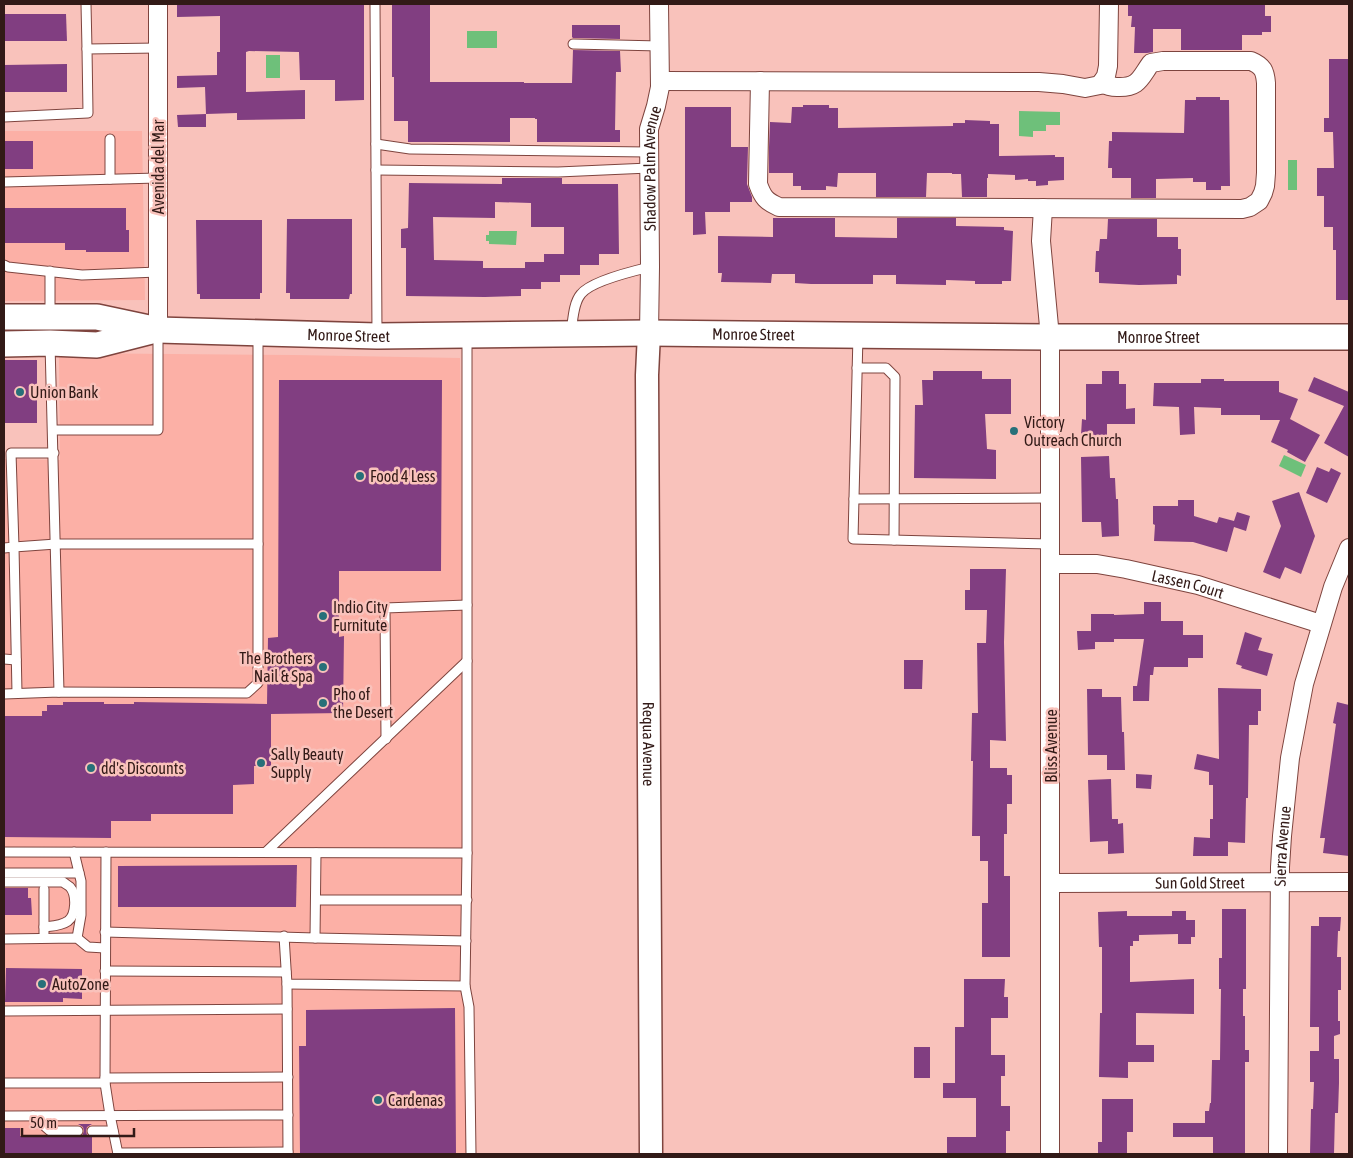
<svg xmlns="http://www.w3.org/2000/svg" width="1353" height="1158" font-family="'Asap Condensed',sans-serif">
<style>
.built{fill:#fcb0a6}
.water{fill:#6ec07a}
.building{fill:#813e81;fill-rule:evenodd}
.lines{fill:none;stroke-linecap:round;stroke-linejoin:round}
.service-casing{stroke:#7e443e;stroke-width:11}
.minor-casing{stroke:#7e443e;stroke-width:20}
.tertiary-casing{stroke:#7e443e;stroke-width:25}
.secondary-casing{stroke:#7e443e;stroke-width:28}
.service{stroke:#fff;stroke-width:9}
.minor{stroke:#fff;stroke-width:18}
.tertiary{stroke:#fff;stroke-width:22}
.secondary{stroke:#fff;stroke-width:25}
.poi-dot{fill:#277079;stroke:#f9c2bb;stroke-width:2}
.labels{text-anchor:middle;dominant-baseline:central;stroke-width:5;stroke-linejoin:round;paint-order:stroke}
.street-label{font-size:16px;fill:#321a17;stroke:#f9c2bb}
.poi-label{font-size:16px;fill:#321a17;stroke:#f9c2bb;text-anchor:start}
</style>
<rect width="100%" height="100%" fill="#f9c2bb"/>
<!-- built -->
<g class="built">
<path d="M4,131H142L145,300L4,301Z"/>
<path d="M59,353L294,355L460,358L462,568L467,721L466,1154H4V459L60,460Z"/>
</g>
<!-- water -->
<g class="water">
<rect x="467" y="31" width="30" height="17"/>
<rect x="266" y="55" width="14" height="23"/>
<path d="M1019,111L1060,112V125H1046V131H1033V137L1019,136Z"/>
<rect x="1288" y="160" width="9" height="30"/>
<path d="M489,231H517L516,245L489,244V241H486V235H489Z"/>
<path d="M1284,455L1306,465L1301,477L1279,466Z"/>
</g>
<!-- building -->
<g class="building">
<path d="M177,4L364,5V100L335,101V80H300L299,52L249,51L246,52V92L305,90V119L237,120V113L206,114L205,87L177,88V76L217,75V52H220V16L177,17Z"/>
<path d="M392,4H430V82H524V83H572L573,50L620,51L621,72H616L615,130H620V142H537V119H535V118H510V142H408V121H394V77H392Z"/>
<path d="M1128,4H1265V16H1271V32H1262V35H1242V50H1181V29H1153V52L1147,53H1134L1135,27H1131L1132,16H1128Z"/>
<path d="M4,14H66L67,41H4Z"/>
<path d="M572,25H620V39L573,38L572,37Z"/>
<path d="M1329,59H1349V300H1336V250H1333V227H1324V196H1317V168H1334L1333,132H1324V118H1329Z"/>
<path d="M67,64V92H4V65Z"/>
<path d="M1196,97H1220V100H1229L1230,186H1221V190H1206V182H1193V178L1156,179V198H1131V178H1112V168H1108L1109,141H1112V132L1184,133L1185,100H1196Z"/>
<path d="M803,105H829V108H838V128L953,126V123H965V120L990,121V124H999V156L1055,155V157H1064V180L1048,181V185L1036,186V181H1028V179L1015,180V175L988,174V178H987V197H962L961,174H952V173H927L926,197H876V173H838L837,187L826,186V190H801V186H793V173H769V147L770,122L791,123L792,107H803Z"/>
<path d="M685,107H731V147H748L747,184L752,197V202H730V212H705L706,234L693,235V212H685Z"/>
<path d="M206,114V127H178L177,115Z"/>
<rect x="4" y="141" width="29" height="28"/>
<path d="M502,178H562V184H618L619,254H599V265H580V275H560V282H541V289H521V296L485,297L406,296V248H401V229L408,228L409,183L502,184ZM495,202L531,203V227H564V254H544V262H525V268H483V261L434,260L433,217L495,218Z"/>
<path d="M4,208H126V230H129V252H86V250H65V243H4Z"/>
<path d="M773,218H835V237L897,238V218H956V226L1004,227V230L1013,231L1011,281H1002V284H975V281L946,280V285L896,284V275H873V284H811L795,283V274H772L771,283L721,282L722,273H718V236L773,237Z"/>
<path d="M287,219H352V294H350L349,299H290V293H286Z"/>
<path d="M1108,219H1157V237H1178V249H1181V276L1177,275V284L1139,285L1099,283V272H1095L1096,251H1099L1100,239H1107Z"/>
<path d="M196,220H262V293H260V299H200V294H197Z"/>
<rect x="4" y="360" width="33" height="63"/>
<path d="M933,371H982V379H1011V414H985L987,449L996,450V479L914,478L915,405H923L922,380H933Z"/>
<path d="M1102,371H1119V384H1126V409L1135,408V424H1107V437L1081,435L1082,419L1086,420V384H1102Z"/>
<path d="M1314,377L1349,392V457L1324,443L1344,406L1308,391Z"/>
<path d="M1201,379H1224V381H1279V392L1298,399L1290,419L1320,435L1305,462L1287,452L1288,450L1271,442L1280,420H1260V415H1221V408L1194,407L1195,434L1180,435L1179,407L1153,406L1154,383H1201Z"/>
<path d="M279,380H442L441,571H339V637L344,636L343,713L271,714V766H254V784L233,785V814H151V821H111V838L4,837V716H42V711H47V705H63V702H104V704H134V702L267,704L268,638L278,637Z"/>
<path d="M1109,456L1110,478H1115L1116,499H1118L1119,536L1102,537L1101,522H1082L1081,457Z"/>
<path d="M1317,467L1329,472L1331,468L1341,473L1327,503L1306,493Z"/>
<path d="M1299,492L1315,536L1301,574L1285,567L1280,579L1263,572L1281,526L1272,501Z"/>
<path d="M1178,500H1194V516L1217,523L1219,517L1234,521L1237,512L1250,516L1246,531L1234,527L1227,552L1193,542L1154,541L1155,525L1153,524V506H1178Z"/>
<path d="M970,569H1006L1004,642L1006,741L990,740V768H1007V775H1012V804H1007V834H1004V876H1010V957H982V903H988V861H980V836H972L973,761H971L972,713H978L977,643H986L987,610H965V590H970Z"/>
<path d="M1144,602H1161V621H1183V635H1203V658H1188V667H1154L1153,675H1150L1149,701H1133V686H1137L1144,639H1114V642H1095V649L1078,650L1077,631H1091V614H1114V615L1144,614Z"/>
<path d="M1245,632L1262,638L1258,650L1273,654L1267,676L1241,668L1242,666L1236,664Z"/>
<path d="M904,660H923L922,689H904Z"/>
<path d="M1218,688L1261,689V711H1258V725H1249L1248,798H1246L1245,843L1228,842V856H1193L1194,837L1210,838V819H1213V785H1209V772L1194,769L1197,754L1219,759Z"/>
<path d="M1087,689H1102V697H1121L1122,732H1124L1125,770H1107V755H1088Z"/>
<path d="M1337,702L1349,705V856L1323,853L1325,838H1320L1336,724L1333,723Z"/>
<path d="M1136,774L1152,775L1151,789L1136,788Z"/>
<path d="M1111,779L1112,819H1118V824L1123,823L1124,853L1108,854V841L1090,842L1088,780Z"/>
<path d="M297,865L296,907H118V866Z"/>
<path d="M4,888H28V898H31L32,915H4Z"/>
<path d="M1222,909H1246V989H1243V1016H1245V1050H1249V1062H1245V1154H1213V1137H1173V1123H1205V1111H1209L1210,1103H1211L1212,1060H1220L1221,989H1219V958H1222Z"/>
<path d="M1127,911V916H1172V911H1186V920H1195V937H1191V944H1178V934L1139,935V941H1133V946H1130V982L1194,979V1014L1136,1013V1045H1154V1062H1128V1078L1099,1077L1100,1013H1102V947H1099L1098,912Z"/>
<path d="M1319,917H1341L1340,931H1338L1337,957H1341V990H1338V1021H1340V1034L1334,1036V1059H1339V1083L1338,1113H1335L1334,1154H1310L1311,1109H1313L1314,1082H1310V1051H1319V1027H1310L1311,926H1319Z"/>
<path d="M6,968L82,969V999L63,998V1002H5Z"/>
<path d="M964,979H1005L1004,997H1008V1018H991V1055H1005V1076H1001V1106H1010V1131H1006V1154H947V1137H976V1098H943V1083H955V1027H964Z"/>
<path d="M455,1008L456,1154H300L299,1046H306V1010Z"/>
<rect x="914" y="1047" width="16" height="31"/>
<path d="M1102,1099H1133V1132H1127V1154H1098V1142H1102Z"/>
<path d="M78,1124H92L87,1127L86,1131L87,1135L92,1137V1154H4V1128H20V1136L78,1137L82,1136L84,1131L83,1127Z"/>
</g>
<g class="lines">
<defs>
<g id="service">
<path d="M86,4L87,49"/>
<path d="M375,4L377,333"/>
<path d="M573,44L660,46"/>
<path d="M4,117L88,113L87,49L158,48"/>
<path d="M110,139V179"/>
<path d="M376,144L410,149L648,152"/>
<path d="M376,170L558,172L649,168"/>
<path d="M4,182L158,178"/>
<path d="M4,265L8,267L82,275L158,272"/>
<path d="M50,316V271"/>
<path d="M571,332C573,321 573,303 581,294C591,281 633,271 650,267"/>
<path d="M858,335L853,539L1050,544"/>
<path d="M467,338V853"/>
<path d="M50,344L59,692"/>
<path d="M857,368H886L895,377L894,540"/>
<path d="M53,430H158V332"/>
<path d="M854,499L1050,498"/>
<path d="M4,548L14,547L11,453H54"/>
<path d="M4,659L16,660"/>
<path d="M17,693L14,547L56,544H258"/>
<path d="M4,694L59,692L247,693L258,683V335"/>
<path d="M386,739L385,608L467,605"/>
<path d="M4,852L467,853L465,986L287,984L284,936"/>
<path d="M74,852L81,881V915L77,938"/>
<path d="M106,852L105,1083L110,1115L118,1154"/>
<path d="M266,852L467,661"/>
<path d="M4,873H79"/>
<path d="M4,882H63C64,883 69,886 70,887C77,895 76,915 68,921C61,926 52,926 44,927"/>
<path d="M44,889V933"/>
<path d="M316,900H467"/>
<path d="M105,932L315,938L316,853"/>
<path d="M315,938L466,941"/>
<path d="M4,939L77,938L88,947L105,948"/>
<path d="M105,971L286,972"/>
<path d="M287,984L288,1154"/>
<path d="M465,986L469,1007L471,1154"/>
<path d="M4,1011L287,1009"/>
<path d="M105,1078L288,1077"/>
<path d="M4,1083H105"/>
<path d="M4,1116L288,1115"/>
<path d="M33,1116L50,1131H78"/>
<path d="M92,1131H113"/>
<path d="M118,1153L288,1152"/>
</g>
<g id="minor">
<path d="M660,81L1039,82L1063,84L1085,88L1100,85L1106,76L1108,66L1109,4"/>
<path d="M760,81L758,184C763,198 766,201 779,207L1242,209L1250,207L1259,201L1263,193L1265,186L1266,173V83C1265,71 1263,66 1251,61H1163L1151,63C1140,78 1139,88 1117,87C1110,87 1107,86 1101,83"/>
<path d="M1043,208L1041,241L1050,337V1154"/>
<path d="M158,330V4"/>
<path id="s1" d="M649,333L650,267L649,129L656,106L660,87L659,4"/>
<path id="s2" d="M1050,564H1097L1126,569L1198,585L1321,624"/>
<path id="s3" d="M1051,883L1349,882"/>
<path id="s4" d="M1278,1154L1280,867L1282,836L1290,758L1304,684L1333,587L1349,548"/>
</g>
<g id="tertiary">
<path id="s5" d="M649,333L647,375L651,1154"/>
</g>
<g id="secondary">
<path id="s6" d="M4,317H97L158,330L377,336L649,333L1050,337H1349"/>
<path d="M4,344L50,343L97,345L152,331"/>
</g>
</defs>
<!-- service casing -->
<use href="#service" class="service-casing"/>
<!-- minor casing -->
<use href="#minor" class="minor-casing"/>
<!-- tertiary casing -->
<use href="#tertiary" class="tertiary-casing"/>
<!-- secondary casing -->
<use href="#secondary" class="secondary-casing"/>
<!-- service -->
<use href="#service" class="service"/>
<!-- minor -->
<use href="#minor" class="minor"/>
<!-- tertiary -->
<use href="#tertiary" class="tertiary"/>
<!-- secondary -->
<use href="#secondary" class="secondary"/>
</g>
<!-- markers -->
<g class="poi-dot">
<circle cx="20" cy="392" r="5"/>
<circle cx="1014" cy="431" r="5"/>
<circle cx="360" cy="476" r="5"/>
<circle cx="323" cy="616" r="5"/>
<circle cx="323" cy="667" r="5"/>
<circle cx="323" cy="703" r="5"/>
<circle cx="261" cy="763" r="5"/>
<circle cx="91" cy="768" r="5"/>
<circle cx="42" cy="984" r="5"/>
<circle cx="378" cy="1100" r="5"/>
</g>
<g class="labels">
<!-- street labels -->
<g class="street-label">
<text transform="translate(158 167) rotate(-90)">Avenida del Mar</text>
<text stroke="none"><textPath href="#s1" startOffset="165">Shadow Palm Avenue</textPath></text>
<text stroke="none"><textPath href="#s6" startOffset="751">Monroe Street</textPath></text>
<text stroke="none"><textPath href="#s6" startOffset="346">Monroe Street</textPath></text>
<text stroke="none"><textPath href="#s6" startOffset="1156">Monroe Street</textPath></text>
<text stroke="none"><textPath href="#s2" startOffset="140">Lassen Court</textPath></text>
<text stroke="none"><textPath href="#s5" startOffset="411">Requa Avenue</textPath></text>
<text transform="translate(1051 746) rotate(-90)">Bliss Avenue</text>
<text stroke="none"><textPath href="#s4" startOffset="308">Sierra Avenue</textPath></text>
<text stroke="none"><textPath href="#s3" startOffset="149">Sun Gold Street</textPath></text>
</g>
<!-- poi labels -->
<g class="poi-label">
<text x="30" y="392">Union Bank</text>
<text x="1024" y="422">Victory<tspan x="1024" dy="18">Outreach Church</tspan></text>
<text x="370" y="476">Food 4 Less</text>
<text x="333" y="607">Indio City<tspan x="333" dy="18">Furnitute</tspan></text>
<text x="313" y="658" text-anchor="end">The Brothers<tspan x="313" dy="18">Nail &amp; Spa</tspan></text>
<text x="333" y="694">Pho of<tspan x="333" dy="18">the Desert</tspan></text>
<text x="271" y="754">Sally Beauty<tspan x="271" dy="18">Supply</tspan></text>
<text x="101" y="768">dd's Discounts</text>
<text x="52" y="984">AutoZone</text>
<text x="388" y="1100">Cardenas</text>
</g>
</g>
<!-- border -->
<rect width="1353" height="1158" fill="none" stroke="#321a17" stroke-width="10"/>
<!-- scale -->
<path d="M22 1128v8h112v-8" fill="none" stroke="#321a17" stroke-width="2.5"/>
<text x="30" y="1128" font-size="15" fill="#321a17" stroke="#f9c2bb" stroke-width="4" paint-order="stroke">50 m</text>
</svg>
